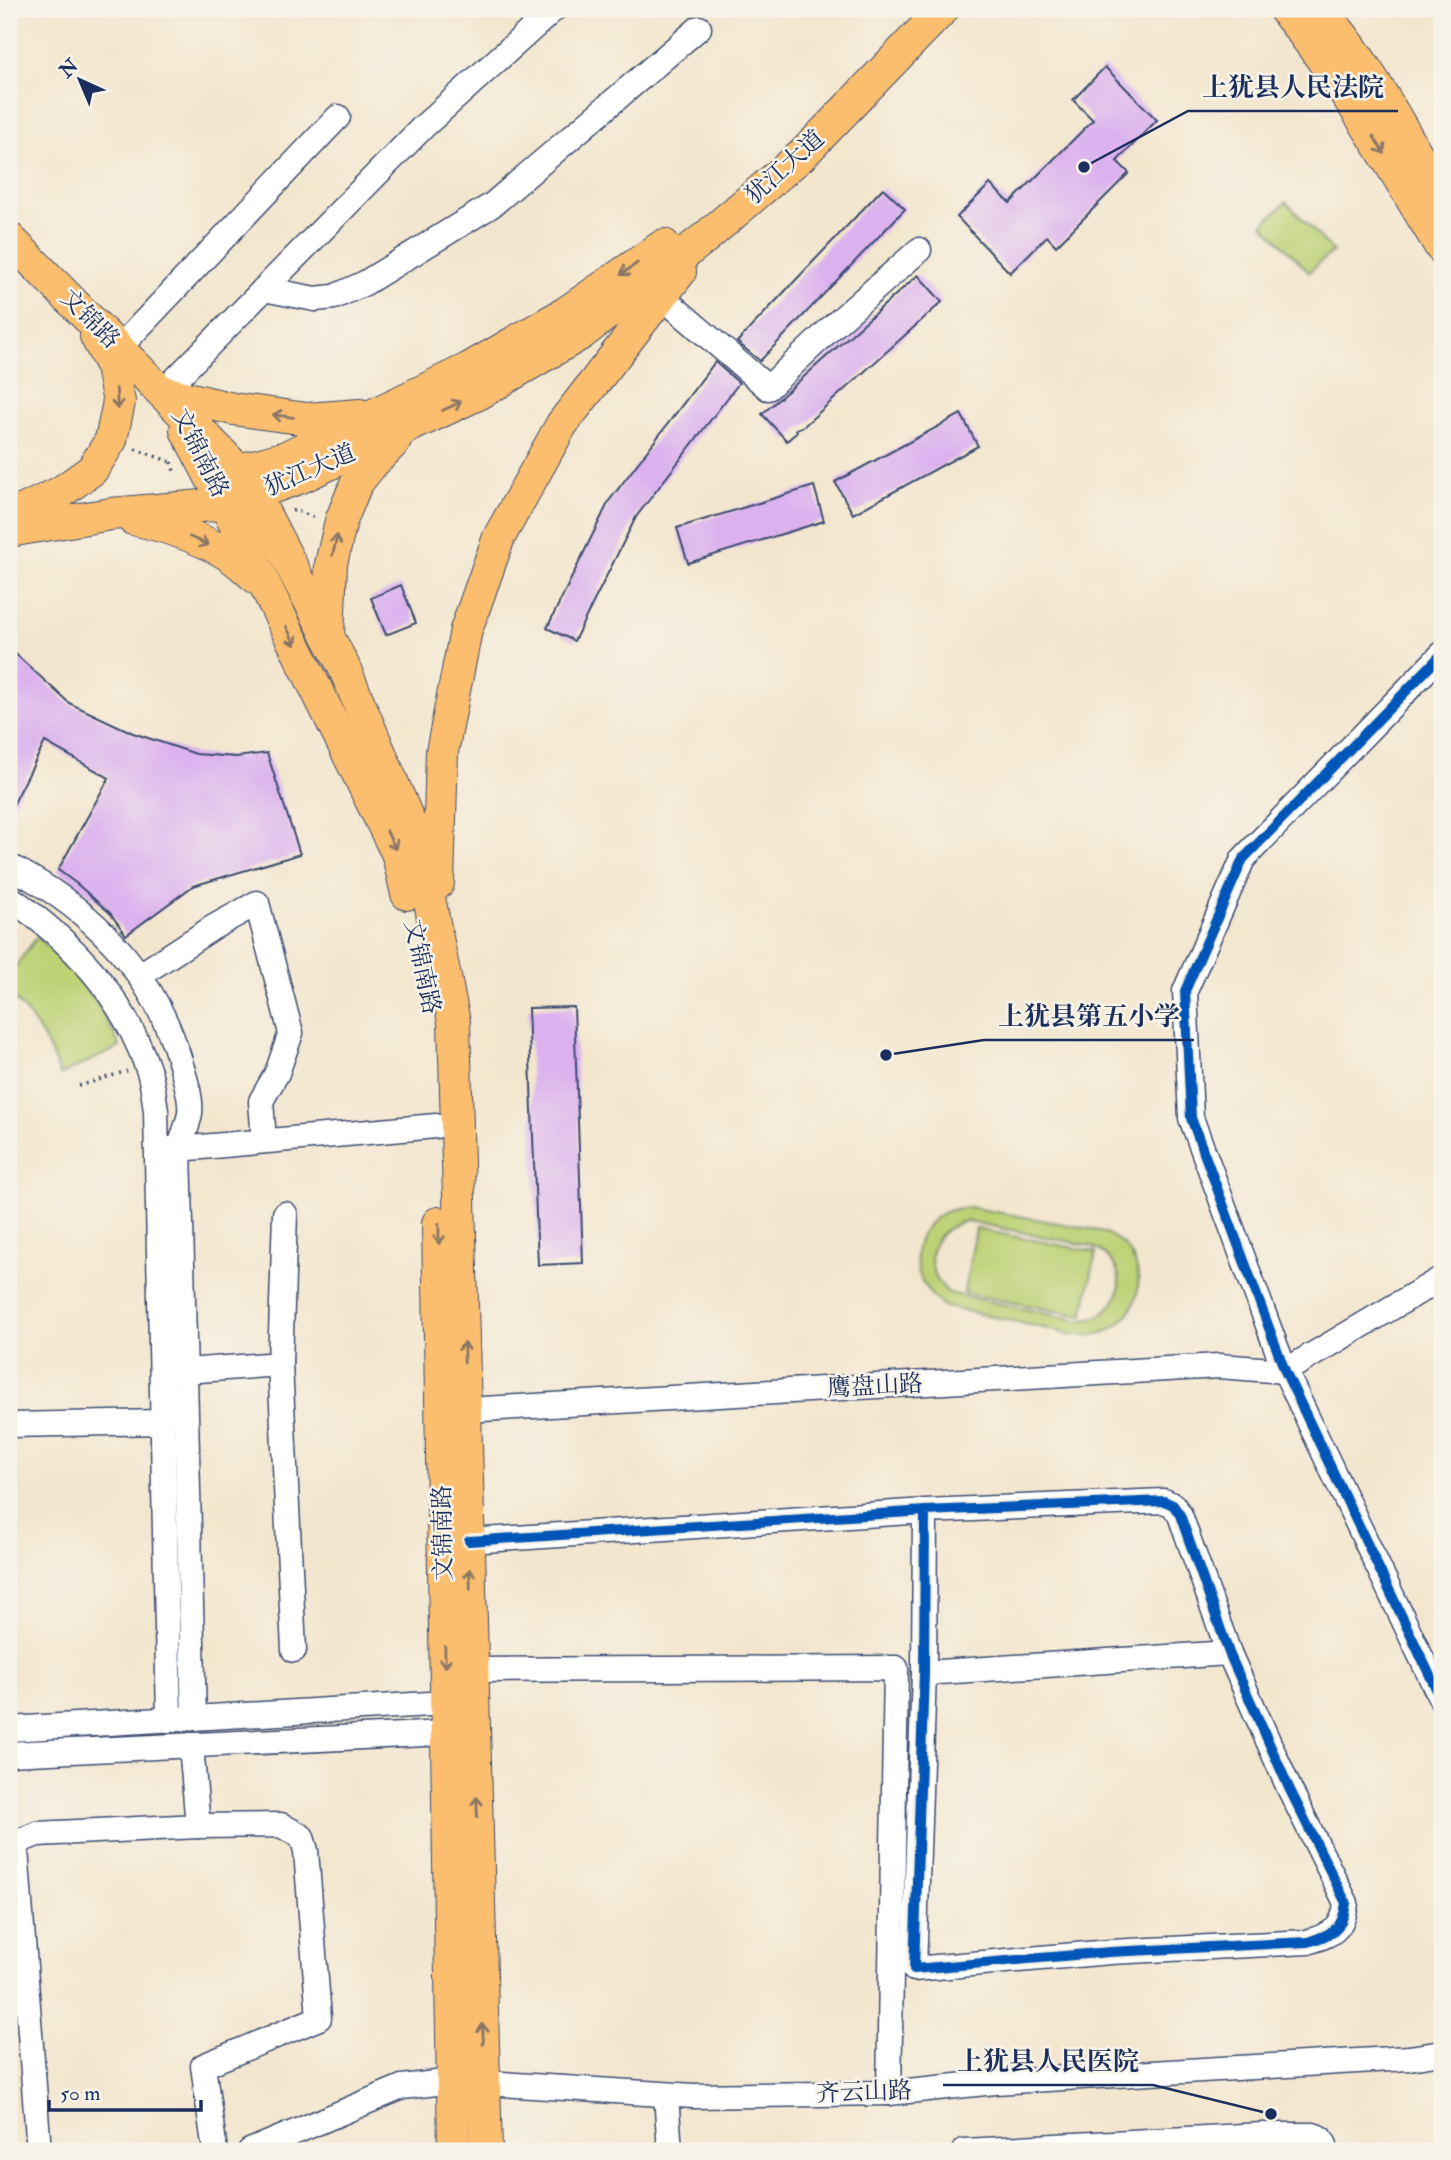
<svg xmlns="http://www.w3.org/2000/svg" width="1451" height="2160" font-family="'IM FELL Double Pica','Noto Serif SC',serif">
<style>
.green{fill:#bdd174;stroke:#6c8069;stroke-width:2;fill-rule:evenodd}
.building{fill:#dbb2ee}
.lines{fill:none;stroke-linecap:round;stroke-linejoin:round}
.minor-casing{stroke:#3b4a6f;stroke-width:27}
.major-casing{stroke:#3b4a6f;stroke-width:34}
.path{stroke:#3b4a6f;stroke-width:3.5;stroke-dasharray:2 5;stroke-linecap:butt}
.minor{stroke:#fff;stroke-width:24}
.major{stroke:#fabe6e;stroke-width:32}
.cycleway-casing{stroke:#f7f3e8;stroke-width:15}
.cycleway{stroke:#0057b8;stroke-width:10}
.oneway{stroke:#8a7666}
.labels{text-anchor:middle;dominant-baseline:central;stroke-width:5;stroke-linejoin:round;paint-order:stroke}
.street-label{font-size:24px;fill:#1b2f5e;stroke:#f7f3e8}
.leader{fill:none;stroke:#1b2f5e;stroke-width:2.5}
.callout-dot{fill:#1b2f5e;stroke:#f7f3e8;stroke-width:2.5}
.callout-label{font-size:26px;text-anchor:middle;font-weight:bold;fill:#1b2f5e;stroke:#f7f3e8;stroke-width:5;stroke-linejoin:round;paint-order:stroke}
</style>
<rect width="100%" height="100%" fill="#f7f3e8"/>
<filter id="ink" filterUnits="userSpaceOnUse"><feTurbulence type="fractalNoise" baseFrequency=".0143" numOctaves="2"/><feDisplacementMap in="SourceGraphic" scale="14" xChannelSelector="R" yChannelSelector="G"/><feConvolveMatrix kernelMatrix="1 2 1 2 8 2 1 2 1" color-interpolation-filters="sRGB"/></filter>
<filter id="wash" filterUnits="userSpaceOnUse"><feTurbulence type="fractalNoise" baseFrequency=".00686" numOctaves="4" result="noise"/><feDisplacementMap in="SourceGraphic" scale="28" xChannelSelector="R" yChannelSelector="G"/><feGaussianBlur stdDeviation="1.57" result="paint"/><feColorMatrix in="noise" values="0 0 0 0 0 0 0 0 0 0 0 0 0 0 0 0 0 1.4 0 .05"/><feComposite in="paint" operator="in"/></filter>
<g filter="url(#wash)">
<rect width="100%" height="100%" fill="#f3e6ce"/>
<!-- green -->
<g class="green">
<path d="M1286,202L1333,251L1309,272L1263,224Z"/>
<path d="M37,937C75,968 100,1002 120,1047L60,1075C47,1039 35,1020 9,993V975Z"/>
<path d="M968,1207L1097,1230C1109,1234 1120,1239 1128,1250C1152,1282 1132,1331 1092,1335C1075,1337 1056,1331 1039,1327C1008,1320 977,1313 945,1307C912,1285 903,1238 941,1214C950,1209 959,1208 968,1207ZM966,1221L1091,1246C1134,1264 1126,1315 1081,1321L949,1293C919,1268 928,1230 966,1221Z"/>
<path d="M976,1229L1096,1252L1083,1316L964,1293Z"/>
</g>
<g id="blocks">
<!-- building -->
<g class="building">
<path d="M1105,67L1157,120L1117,161L1129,173L1056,246L1047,236L1010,273L957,217L990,184L1010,203L1093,120L1073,100Z"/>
<path d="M883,188L905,209L760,361L737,342Z"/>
<path d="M918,275L942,302L804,426L796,429L797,432L787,441L762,414Z"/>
<path d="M715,362L739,383L636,517L574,641L547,628L609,501Z"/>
<path d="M961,414L978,446L853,514L835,482Z"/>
<path d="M814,486L824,521L688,563L677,528Z"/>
<path d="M401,585L416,623L386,635L371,598Z"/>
<path d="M9,648L69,703L133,733L196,754L236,757L267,753L300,854L193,886L126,935L110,913L77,884L58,870L109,778L45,742L9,813Z"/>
<path d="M574,1007L583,1263L538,1265L528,1008Z"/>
</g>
</g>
</g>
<g filter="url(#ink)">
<use href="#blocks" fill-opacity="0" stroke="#3b4a6f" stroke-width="2"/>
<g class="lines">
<defs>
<g id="minor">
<path d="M264,289L315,299L334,297L365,283L492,205L699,28"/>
<path d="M661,296L768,388L831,328L919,250"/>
<path d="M119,348L338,117"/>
<path d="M163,392L423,127L554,9"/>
<path d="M1442,654L1243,859L1185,991L1191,1118L1285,1371L1442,1701"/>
<path d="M9,866C91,908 153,971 180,1061C184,1076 192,1097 190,1113C188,1125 183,1137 179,1149H165"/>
<path d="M9,897C74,943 121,993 148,1069C153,1082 154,1098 156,1111L169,1720"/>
<path d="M140,975L212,928L257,903L291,1033L277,1073L261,1101L264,1141"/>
<path d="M280,1364L285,1214"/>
<path d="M185,1371L280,1364L294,1650"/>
<path d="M465,1410L1219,1366L1285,1371L1442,1278"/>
<path d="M9,1425L163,1422"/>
<path d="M469,1541L925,1511L1164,1501L1173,1505L1180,1515L1229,1653L1289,1788L1346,1903C1343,1930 1332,1934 1308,1942L1110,1952L914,1969L924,1673L925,1511"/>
<path d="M473,1670L896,1668L889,2093"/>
<path d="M924,1673L1229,1653"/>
<path d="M194,1718L179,1149L436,1126"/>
<path d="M9,1729L446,1703"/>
<path d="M9,1754L446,1733"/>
<path d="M198,1826L281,1825L302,1837L306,1851L319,2018L203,2066L215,2151"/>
<path d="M666,2095L670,2151"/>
<path d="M39,2151L16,1849L22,1840L37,1834L198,1826L191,1745"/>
<path d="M250,2151L402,2087L453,2081L694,2096L889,2093L995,2082L1409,2058L1442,2053"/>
<path d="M964,2151L1262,2135H1313L1321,2138L1325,2145V2151"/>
</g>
<g id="major">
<path d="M1284,9C1345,84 1392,167 1442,249"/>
<path d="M1321,9C1370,65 1404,134 1442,198"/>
<path d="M9,238L211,442L239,471L254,494L343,665L418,843L454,1022L486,2151"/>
<path d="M163,392L233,409L307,419L360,415"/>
<path d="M186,430L225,504L398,855L407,894"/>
<path d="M218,476L286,457L468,369L567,312L664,245"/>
<path d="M9,517L61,492L92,470L111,440L119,402L112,367L96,336"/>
<path d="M133,519C165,526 199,537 227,554C238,561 248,571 258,579"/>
<path d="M9,531L111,514L225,504L299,478L480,393L581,334L706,237L802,155L943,9"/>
<path d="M328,636L331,564L341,521L356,484L372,464L395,441"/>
<path d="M438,883L442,752L466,630L499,537L562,424L680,272"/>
<path d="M438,1223L454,2151"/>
</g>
</defs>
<!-- minor casing -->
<use href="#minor" class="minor-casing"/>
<!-- major casing -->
<use href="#major" class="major-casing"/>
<!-- path -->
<g class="path">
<path d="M135,449L171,462L173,459"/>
<path d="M171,462L175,474"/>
<path d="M292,511L295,510L318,519"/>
<path d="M79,1086L127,1071"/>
</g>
<!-- minor -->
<use href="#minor" class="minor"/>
<!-- major -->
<use href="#major" class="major"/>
<defs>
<g id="cycleway">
<path d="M1442,654L1243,859L1185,991L1191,1118L1285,1371L1442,1701"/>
<path d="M469,1541L925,1511L1164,1501L1173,1505L1180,1515L1229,1653L1289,1788L1346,1903C1343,1930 1332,1934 1308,1942L1110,1952L914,1969L924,1673L925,1511"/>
</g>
</defs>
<!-- cycleway casing -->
<use href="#cycleway" class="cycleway-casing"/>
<!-- cycleway -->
<use href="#cycleway" class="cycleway"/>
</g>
<!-- one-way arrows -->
<defs><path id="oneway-shaft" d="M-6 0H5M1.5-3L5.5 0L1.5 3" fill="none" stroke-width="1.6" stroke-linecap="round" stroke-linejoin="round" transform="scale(1.75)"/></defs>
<g class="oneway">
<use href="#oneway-shaft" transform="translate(1379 145) rotate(59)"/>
<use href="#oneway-shaft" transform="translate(629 269) rotate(145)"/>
<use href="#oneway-shaft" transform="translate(117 399) rotate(86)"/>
<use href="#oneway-shaft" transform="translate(452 406) rotate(-25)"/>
<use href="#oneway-shaft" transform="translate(283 416) rotate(-173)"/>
<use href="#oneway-shaft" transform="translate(199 541) rotate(24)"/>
<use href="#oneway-shaft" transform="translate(335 545) rotate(-77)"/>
<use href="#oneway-shaft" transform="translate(291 636) rotate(64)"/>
<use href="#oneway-shaft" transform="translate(391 840) rotate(64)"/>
<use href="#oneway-shaft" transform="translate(439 1234) rotate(89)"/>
<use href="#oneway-shaft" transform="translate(464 1352) rotate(-91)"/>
<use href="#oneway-shaft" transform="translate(470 1579) rotate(-92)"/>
<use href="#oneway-shaft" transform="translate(445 1657) rotate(89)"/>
<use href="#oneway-shaft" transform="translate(477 1807) rotate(-92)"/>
<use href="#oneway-shaft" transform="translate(483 2034) rotate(-92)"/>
</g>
</g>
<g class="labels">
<!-- street labels -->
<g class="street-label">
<text transform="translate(785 167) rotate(-42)">犹江大道</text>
<text transform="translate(90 319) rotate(45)">文锦路</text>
<text transform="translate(200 453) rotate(63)">文锦南路</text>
<text transform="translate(310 470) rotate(-23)">犹江大道</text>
<text transform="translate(422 967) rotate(78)">文锦南路</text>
<text transform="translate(875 1386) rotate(-3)">鹰盘山路</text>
<text transform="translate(443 1533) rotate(-91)">文锦南路</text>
<text transform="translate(864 2092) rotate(-2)">齐云山路</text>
</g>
</g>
<!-- callouts -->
<path class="leader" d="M1084 167L1188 111H1398M886 1055L984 1040H1194M1271 2114L1153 2085H943"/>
<g class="callout-dot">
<circle cx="1084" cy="167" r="7"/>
<circle cx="886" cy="1055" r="7"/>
<circle cx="1271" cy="2114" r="7"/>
</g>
<g class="callout-label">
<text x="1293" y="96">上犹县人民法院</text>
<text x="1089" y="1025">上犹县第五小学</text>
<text x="1048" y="2070">上犹县人民医院</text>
</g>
<!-- margin -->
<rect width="1451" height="2160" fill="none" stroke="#f7f3e8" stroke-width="35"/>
<!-- north arrow -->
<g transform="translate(80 80) rotate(316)" stroke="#f7f3e8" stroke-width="5" paint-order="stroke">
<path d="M0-5L12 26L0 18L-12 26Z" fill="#1b2f5e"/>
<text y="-10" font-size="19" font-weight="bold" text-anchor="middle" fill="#1b2f5e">N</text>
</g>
<!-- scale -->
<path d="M49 2100v10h152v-10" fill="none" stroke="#1b2f5e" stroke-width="3.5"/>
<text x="60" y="2100" font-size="21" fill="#1b2f5e" stroke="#f7f3e8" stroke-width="5" paint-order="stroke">50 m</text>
</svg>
